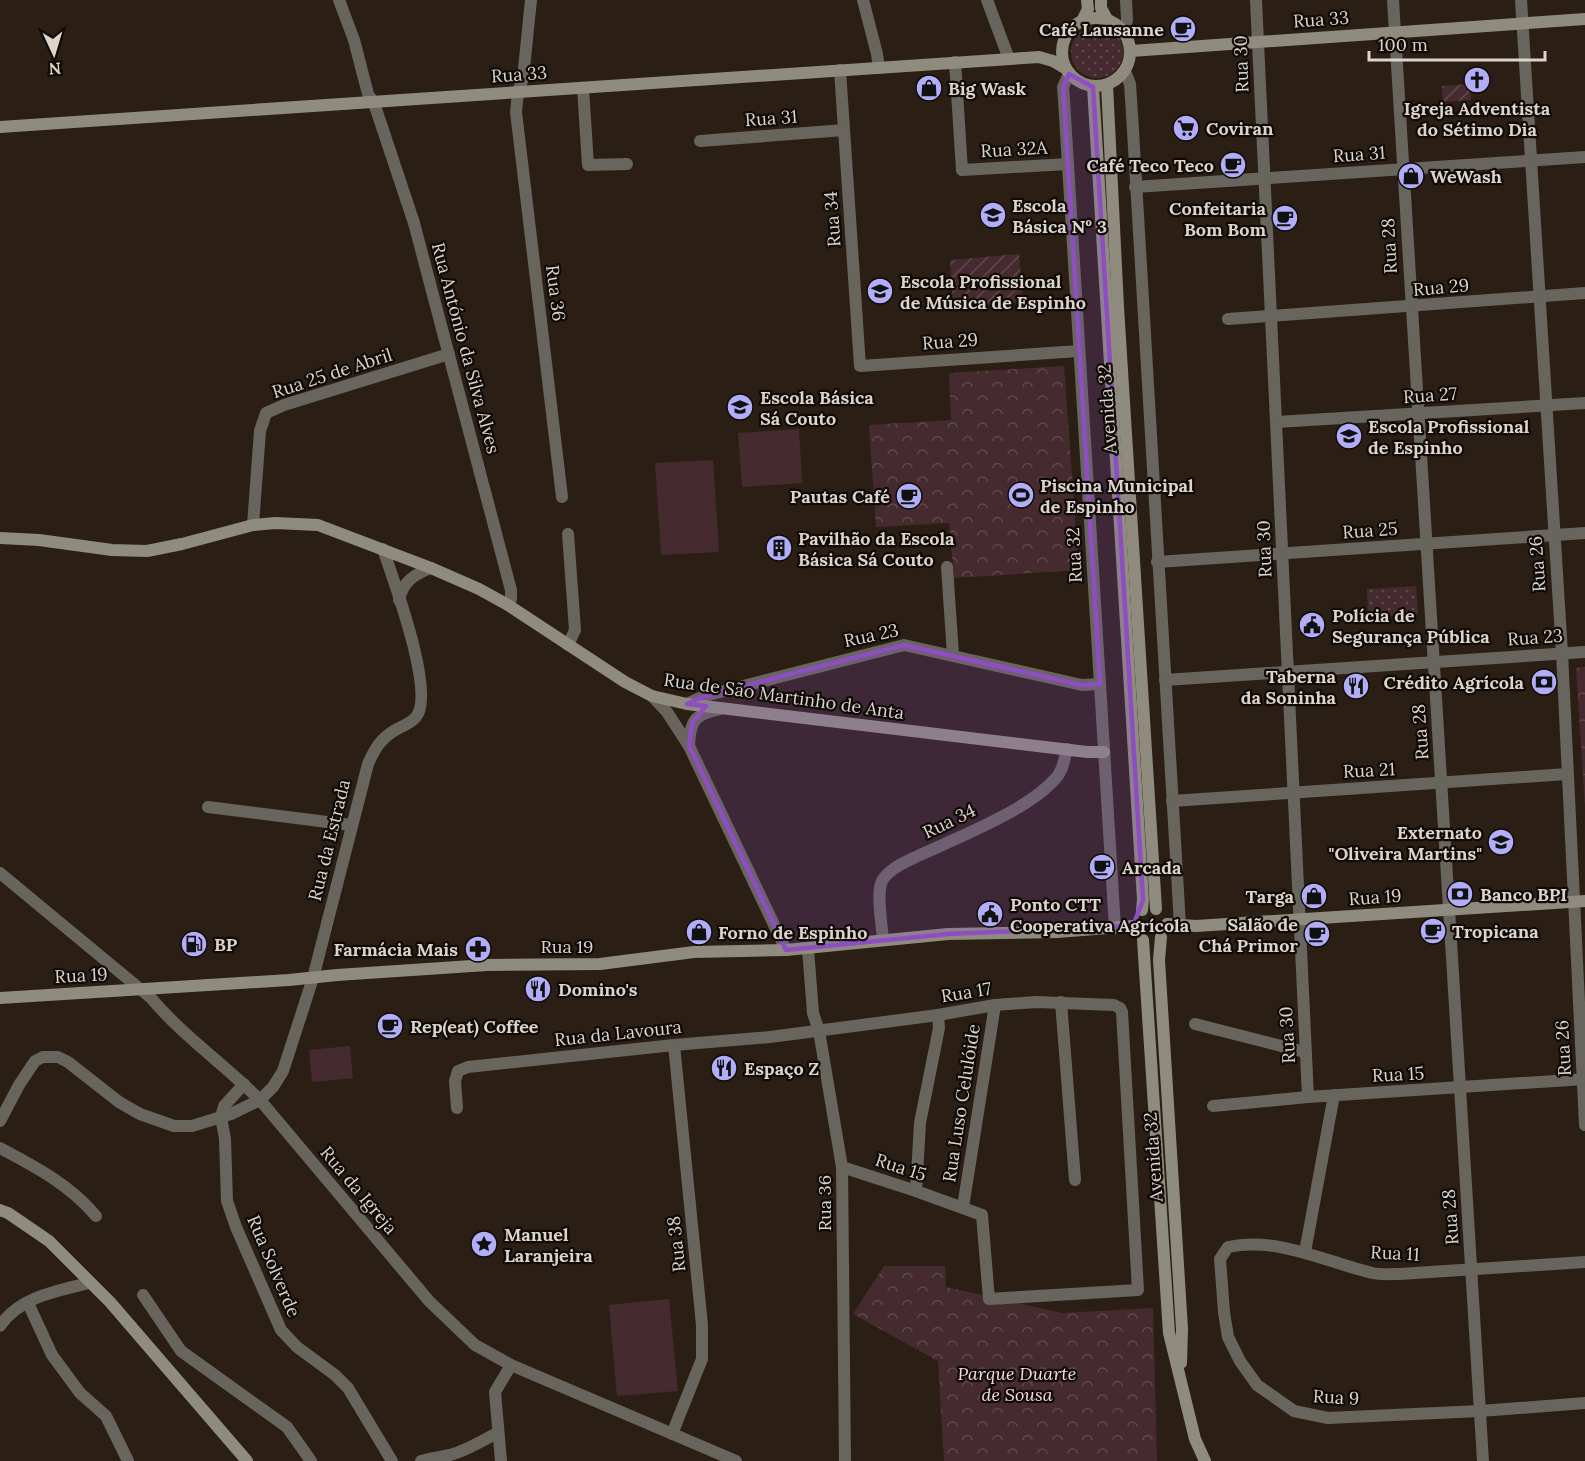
<svg xmlns="http://www.w3.org/2000/svg" width="1585" height="1461" font-family="Lora,serif">
<style>
.grass{fill:url(#grass-dots)}
.forest{fill:url(#forest-crowns)}
.garden{fill:url(#garden-furrows)}
.pitch{fill:#452b30}
.lines{fill:none;stroke-linecap:round;stroke-linejoin:round}
.street{stroke:#67655d;stroke-width:12}
.secondary{stroke:#8f8b7f;stroke-width:12}
.marked{fill:#8e4ec2;fill-opacity:0.2;stroke:#8e4ec2;stroke-width:4.5;stroke-linejoin:round}
.labels{text-anchor:middle;dominant-baseline:central;stroke-width:4.5;stroke-linejoin:round;paint-order:stroke}
.street-label{font-size:18px;fill:#dcd4cd;stroke:#0f0a06}
.poi-label{font-size:18px;font-weight:bold;fill:#dcd4cd;stroke:#0f0a06;text-anchor:start}
.park-label{font-size:18px;font-style:italic;fill:#f7d8dc;stroke:#0f0a06}
</style>
<defs>
<pattern id="grass-dots" width="8" height="8" patternUnits="userSpaceOnUse" patternTransform="scale(1.5)"><rect width="8" height="8" fill="#452b30"/><path d="M2 2h.1M6 6h.1" fill="none" stroke="#5f494d" stroke-width="1.8" stroke-linecap="round"/></pattern>
<pattern id="forest-crowns" width="20" height="18" patternUnits="userSpaceOnUse" patternTransform="scale(1.5)"><rect width="20" height="18" fill="#452b30"/><path d="M2 6a3 3 0 1 1 6 0M12 15a3 3 0 1 1 6 0" fill="none" stroke="#5f494d"/></pattern>
<pattern id="garden-furrows" width="10" height="10" patternUnits="userSpaceOnUse" patternTransform="scale(1.5)"><rect width="10" height="10" fill="#452b30"/><path d="M-1 1l2-2M0 10L10 0M9 11l2-2" fill="none" stroke="#5f494d"/></pattern>
</defs>
<rect width="100%" height="100%" fill="#2b1f15"/>
<!-- grass -->
<g class="grass">
<circle cx="1097" cy="52" r="26"/>
<path d="M1416,586L1418,614L1368,617L1367,589Z"/>
</g>
<!-- forest -->
<g class="forest">
<path d="M1064,366L1079,570L954,578L949,523L876,527L869,425L951,420L949,373Z"/>
<path d="M1585,667V807L1576,668Z"/>
<path d="M884,1266H945L946,1287L1062,1313L1153,1308L1157,1461H944L938,1361L853,1314Z"/>
</g>
<!-- garden -->
<g class="garden">
<path d="M1470,84L1471,100L1443,102L1442,86Z"/>
<path d="M1019,254L1023,302L953,307L950,260Z"/>
</g>
<!-- pitch -->
<g class="pitch">
<path d="M799,429L802,483L742,487L738,433Z"/>
<path d="M713,460L719,552L661,555L655,463Z"/>
<path d="M350,1046L353,1078L312,1082L309,1050Z"/>
<path d="M669,1299L678,1391L617,1396L609,1305Z"/>
</g>
<g class="lines">
<!-- street -->
<g class="street">
<path d="M339,0L354,40L368,94L374,103L414,223L511,590V599L508,605"/>
<path d="M531,0L523,78L518,92L516,112L562,497"/>
<path d="M863,0L877,54L879,68"/>
<path d="M987,0L1009,59"/>
<path d="M1256,0L1308,1097"/>
<path d="M1393,0L1483,1461"/>
<path d="M1521,0L1562,653L1585,1125"/>
<path d="M1124,31L1127,20L1126,0"/>
<path d="M955,62L962,170L1068,164"/>
<path d="M840,70L860,366L1079,351"/>
<path d="M1125,71L1130,84L1132,114L1180,925"/>
<path d="M1069,74L1063,87L1064,100L1115,928"/>
<path d="M583,88L588,165L627,164"/>
<path d="M700,141L844,130"/>
<path d="M1135,187L1585,157"/>
<path d="M1228,319L1585,293"/>
<path d="M1277,422L1585,403"/>
<path d="M253,525L260,431L266,413L284,405L449,354"/>
<path d="M1157,562L1585,533"/>
<path d="M947,567L953,655"/>
<path d="M399,600C403,581 415,574 431,568"/>
<path d="M568,645L575,630L568,534"/>
<path d="M1165,680L1585,652"/>
<path d="M652,696L667,712L689,746L786,950"/>
<path d="M687,704L704,696L904,645L1082,685L1100,684"/>
<path d="M689,746C690,720 695,714 720,709"/>
<path d="M1172,801L1567,774"/>
<path d="M208,807L351,825"/>
<path d="M0,873L151,998C183,1036 225,1065 260,1100L429,1301L475,1345L511,1365L736,1461"/>
<path d="M883,940C882,925 876,893 882,881C889,868 908,861 920,855C959,837 1028,810 1055,779C1063,771 1064,760 1067,749"/>
<path d="M808,949L813,1013L819,1031L842,1167L845,1461"/>
<path d="M1061,1002L1075,1180"/>
<path d="M1195,1024L1305,1052"/>
<path d="M244,1084L224,1106L221,1117L225,1139L227,1201L236,1227L281,1330L297,1347L335,1375L348,1388L392,1461"/>
<path d="M1213,1106L1308,1097L1585,1079"/>
<path d="M457,1108L455,1081L458,1071L468,1067L674,1045L770,1037L938,1015L995,1005L1036,1002L1114,1005L1120,1008L1122,1012L1138,1290L989,1299L982,1215L916,1191L842,1167"/>
<path d="M0,1121L19,1085L35,1061L43,1057H58L68,1062L119,1102L140,1114L174,1126H192L231,1114L260,1100L273,1087L283,1071L313,978L368,764C375,748 381,738 397,729C403,726 411,723 416,717C436,693 393,579 383,549"/>
<path d="M0,1148C36,1167 70,1185 96,1216"/>
<path d="M916,1191L920,1123L939,1028L938,1015"/>
<path d="M963,1207L995,1005"/>
<path d="M1305,1252L1334,1095"/>
<path d="M1585,1262L1400,1274C1391,1274 1381,1275 1372,1273C1327,1262 1275,1236 1228,1247L1220,1259L1224,1312L1228,1337L1240,1361L1257,1385L1294,1411L1328,1418L1480,1411L1585,1403"/>
<path d="M143,1295L181,1351L287,1427L311,1461"/>
<path d="M28,1303L52,1355L80,1393L106,1416L128,1461"/>
<path d="M0,1326C19,1297 57,1291 89,1283"/>
<path d="M672,1434L702,1359V1325L674,1045"/>
<path d="M421,1461C431,1458 440,1457 450,1455C466,1451 482,1441 497,1433"/>
<path d="M501,1461L495,1392L511,1365"/>
</g>
<!-- secondary -->
<g class="secondary">
<path d="M1101,0V8L1107,19"/>
<circle cx="1096" cy="52" r="34"/>
<path d="M1082,21L1088,9L1087,0"/>
<path d="M1131,51L1585,19"/>
<path d="M1107,85L1118,307L1156,909"/>
<path d="M1093,87L1143,900L1142,910"/>
<path d="M0,127L1039,57L1053,61L1065,68"/>
<path d="M0,538L39,540L112,550L147,551L182,544L253,525L275,523L318,525L431,568L479,589L508,605L625,682L652,696L687,704L1087,752H1104"/>
<path d="M1167,924L1196,926L1585,901"/>
<path d="M1161,937L1159,960L1182,1329L1181,1363"/>
<path d="M1143,940L1169,1333L1195,1439L1205,1461"/>
<path d="M0,998L289,980L337,975L487,965L600,964L694,952L786,950L948,934L1057,932L1133,926"/>
<path d="M0,1210L8,1213L49,1241L110,1302L247,1461"/>
</g>
</g>
<!-- marked area -->
<path class="marked" d="M1069,74L1093,87L1143,900L1133,926L948,934L786,950L689,746L692,723L706,706L687,704L704,696L904,645L1082,685L1100,684L1063,87Z"/>
<!-- icons -->
<defs>
<symbol id="cafe-disc" viewBox="-11 -11 22 22"><circle r="9.5" fill="#b2adf9" stroke="#0f0a06"/><path d="M-5.5-4.5H6V0H3Q3 3.5 0 3.5H-2.5Q-5.5 3.5-5.5 0ZM3-3.2v2h1.7v-2ZM-6 4.5H4V6H-6Z" fill="#111"/></symbol>
<symbol id="church-disc" viewBox="-11 -11 22 22"><circle r="9.5" fill="#b2adf9" stroke="#0f0a06"/><path d="M-1.2-6h2.4v3.5h3.3v2.4h-3.3V6h-2.4V-.1h-3.3v-2.4h3.3Z" fill="#111"/></symbol>
<symbol id="shop-disc" viewBox="-11 -11 22 22"><circle r="9.5" fill="#b2adf9" stroke="#0f0a06"/><path d="M-5-2.5h2.3a2.7 3.5 0 0 1 5.4 0H5L5.5 6h-11ZM-1.5-2.5h3a1.5 2.3 0 0 0-3 0Z" fill="#111"/></symbol>
<symbol id="supermarket-disc" viewBox="-11 -11 22 22"><circle r="9.5" fill="#b2adf9" stroke="#0f0a06"/><path d="M-6-5.5h2.5l.6 2H6L4.5 2H-2.5L-4.4-4H-6ZM-1.5 3.2a1.3 1.3 0 1 0 .1 0ZM3 3.2a1.3 1.3 0 1 0 .1 0Z" fill="#111"/></symbol>
<symbol id="school-disc" viewBox="-11 -11 22 22"><circle r="9.5" fill="#b2adf9" stroke="#0f0a06"/><path d="M0-5L7-2L0 1L-7-2ZM-4 1L0 2.5L4 1V4Q0 6-4 4Z" fill="#111"/></symbol>
<symbol id="stadium-disc" viewBox="-11 -11 22 22"><circle r="9.5" fill="#b2adf9" stroke="#0f0a06"/><path d="M0-5a6.5 5 0 1 0 0 10a6.5 5 0 1 0 0-10ZM-3.5-1.8h7v3.6h-7Z" fill="#111"/></symbol>
<symbol id="building-disc" viewBox="-11 -11 22 22"><circle r="9.5" fill="#b2adf9" stroke="#0f0a06"/><path d="M-4-6H4V6H1V3H-1V6H-4ZM-2.5-4.3h1.7v1.8h-1.7ZM.8-4.3h1.7v1.8H.8ZM-2.5-1h1.7V.8h-1.7ZM.8-1h1.7V.8H.8Z" fill="#111"/></symbol>
<symbol id="civic-disc" viewBox="-11 -11 22 22"><circle r="9.5" fill="#b2adf9" stroke="#0f0a06"/><path d="M-.6-6.5H3V-4.5H.6V-3L4-1V1h2V6H-6V1h2V-1L-.6-3ZM-1.2 2.5V6h2.4V2.5Z" fill="#111"/></symbol>
<symbol id="bank-disc" viewBox="-11 -11 22 22"><circle r="9.5" fill="#b2adf9" stroke="#0f0a06"/><path d="M-6-4H6V4H-6ZM0-2.3a2.3 2.3 0 1 0 0 4.6a2.3 2.3 0 1 0 0-4.6Z" fill="#111"/></symbol>
<symbol id="restaurant-disc" viewBox="-11 -11 22 22"><circle r="9.5" fill="#b2adf9" stroke="#0f0a06"/><path d="M-5-6h1v4h1v-4h1v4h1v-4h1v5L-1.5 .5V6h-2V.5L-5-1ZM5-6V6H3V1.5H1.5Q1.5-4 5-6Z" fill="#111"/></symbol>
<symbol id="fuel-disc" viewBox="-11 -11 22 22"><circle r="9.5" fill="#b2adf9" stroke="#0f0a06"/><path d="M-5.5-6h7V0h2V4h1.3V-2.5L3-4.5l.8-.8L6-3V5H2.5V1h-1V6h-7ZM-4.2-4.7v3.2H.2V-4.7Z" fill="#111"/></symbol>
<symbol id="pharmacy-disc" viewBox="-11 -11 22 22"><circle r="9.5" fill="#b2adf9" stroke="#0f0a06"/><path d="M-2-6h4v4h4v4h-4v4h-4v-4h-4v-4h4Z" fill="#111"/></symbol>
<symbol id="sight-disc" viewBox="-11 -11 22 22"><circle r="9.5" fill="#b2adf9" stroke="#0f0a06"/><path d="M0-6L1.8-2.2L6-1.7L2.9 1.2L3.7 5.4L0 3.3L-3.7 5.4L-2.9 1.2L-6-1.7L-1.8-2.2Z" fill="#111"/></symbol>
</defs>
<g fill-rule="evenodd">
<use href="#cafe-disc" x="1168" y="14" width="30" height="30"/>
<use href="#church-disc" x="1462" y="65" width="30" height="30"/>
<use href="#shop-disc" x="914" y="73" width="30" height="30"/>
<use href="#supermarket-disc" x="1171" y="113" width="30" height="30"/>
<use href="#cafe-disc" x="1218" y="150" width="30" height="30"/>
<use href="#shop-disc" x="1396" y="161" width="30" height="30"/>
<use href="#school-disc" x="978" y="200" width="30" height="30"/>
<use href="#cafe-disc" x="1270" y="203" width="30" height="30"/>
<use href="#school-disc" x="865" y="276" width="30" height="30"/>
<use href="#school-disc" x="725" y="392" width="30" height="30"/>
<use href="#school-disc" x="1334" y="421" width="30" height="30"/>
<use href="#stadium-disc" x="1006" y="480" width="30" height="30"/>
<use href="#cafe-disc" x="894" y="481" width="30" height="30"/>
<use href="#building-disc" x="764" y="533" width="30" height="30"/>
<use href="#civic-disc" x="1297" y="610" width="30" height="30"/>
<use href="#bank-disc" x="1529" y="667" width="30" height="30"/>
<use href="#restaurant-disc" x="1341" y="671" width="30" height="30"/>
<use href="#school-disc" x="1486" y="827" width="30" height="30"/>
<use href="#cafe-disc" x="1087" y="852" width="30" height="30"/>
<use href="#bank-disc" x="1445" y="879" width="30" height="30"/>
<use href="#shop-disc" x="1299" y="881" width="30" height="30"/>
<use href="#civic-disc" x="975" y="899" width="30" height="30"/>
<use href="#cafe-disc" x="1418" y="916" width="30" height="30"/>
<use href="#shop-disc" x="684" y="917" width="30" height="30"/>
<use href="#cafe-disc" x="1302" y="919" width="30" height="30"/>
<use href="#fuel-disc" x="179" y="929" width="30" height="30"/>
<use href="#pharmacy-disc" x="463" y="934" width="30" height="30"/>
<use href="#restaurant-disc" x="523" y="974" width="30" height="30"/>
<use href="#cafe-disc" x="375" y="1011" width="30" height="30"/>
<use href="#restaurant-disc" x="709" y="1053" width="30" height="30"/>
<use href="#sight-disc" x="469" y="1229" width="30" height="30"/>
</g>
<g class="labels">
<!-- street labels -->
<g class="street-label">
<text transform="translate(1321 19) rotate(-4)">Rua 33</text>
<text transform="translate(1241 64) rotate(-92)">Rua 30</text>
<text transform="translate(519 74) rotate(-4)">Rua 33</text>
<text transform="translate(771 118) rotate(-4)">Rua 31</text>
<text transform="translate(1014 149) rotate(-3)">Rua 32A</text>
<text transform="translate(1359 154) rotate(-4)">Rua 31</text>
<text transform="translate(832 219) rotate(-94)">Rua 34</text>
<text transform="translate(1389 246) rotate(-93)">Rua 28</text>
<text transform="translate(1441 287) rotate(-5)">Rua 29</text>
<text transform="translate(556 293) rotate(83)">Rua 36</text>
<text transform="translate(950 341) rotate(-4)">Rua 29</text>
<text transform="translate(466 348) rotate(75)">Rua António da Silva Alves</text>
<text transform="translate(332 373) rotate(-18)">Rua 25 de Abril</text>
<text transform="translate(1430 395) rotate(-4)">Rua 27</text>
<text transform="translate(1107 409) rotate(-94)">Avenida 32</text>
<text transform="translate(1370 530) rotate(-4)">Rua 25</text>
<text transform="translate(1264 549) rotate(-92)">Rua 30</text>
<text transform="translate(1074 555) rotate(-93)">Rua 32</text>
<text transform="translate(1537 564) rotate(-94)">Rua 26</text>
<text transform="translate(871 635) rotate(-12)">Rua 23</text>
<text transform="translate(1535 637) rotate(-4)">Rua 23</text>
<text transform="translate(784 696) rotate(8)">Rua de São Martinho de Anta</text>
<text transform="translate(1420 732) rotate(-94)">Rua 28</text>
<text transform="translate(1369 770) rotate(-3)">Rua 21</text>
<text transform="translate(949 821) rotate(-26)">Rua 34</text>
<text transform="translate(329 840) rotate(-76)">Rua da Estrada</text>
<text transform="translate(1375 897) rotate(-4)">Rua 19</text>
<text x="567" y="946">Rua 19</text>
<text transform="translate(81 975) rotate(-3)">Rua 19</text>
<text transform="translate(966 992) rotate(-9)">Rua 17</text>
<text transform="translate(618 1033) rotate(-6)">Rua da Lavoura</text>
<text transform="translate(1287 1035) rotate(-93)">Rua 30</text>
<text transform="translate(1563 1048) rotate(-93)">Rua 26</text>
<text transform="translate(1398 1074) rotate(-3)">Rua 15</text>
<text transform="translate(961 1103) rotate(-81)">Rua Luso Celulóide</text>
<text transform="translate(1153 1157) rotate(-94)">Avenida 32</text>
<text transform="translate(901 1167) rotate(18)">Rua 15</text>
<text transform="translate(359 1190) rotate(50)">Rua da Igreja</text>
<text transform="translate(824 1203) rotate(-90)">Rua 36</text>
<text transform="translate(1450 1217) rotate(-94)">Rua 28</text>
<text transform="translate(676 1244) rotate(-96)">Rua 38</text>
<text transform="translate(1395 1253) rotate(3)">Rua 11</text>
<text transform="translate(274 1266) rotate(67)">Rua Solverde</text>
<text transform="translate(1336 1397) rotate(3)">Rua 9</text>
</g>
<!-- poi labels -->
<g class="poi-label">
<text x="1164" y="29" text-anchor="end">Café Lausanne</text>
<text x="948" y="88">Big Wask</text>
<text x="1477" y="108" text-anchor="middle">Igreja Adventista<tspan x="1477" dy="21">do Sétimo Dia</tspan></text>
<text x="1206" y="128">Coviran</text>
<text x="1214" y="165" text-anchor="end">Café Teco Teco</text>
<text x="1430" y="176">WeWash</text>
<text x="1012" y="205">Escola<tspan x="1012" dy="21">Básica Nº 3</tspan></text>
<text x="1266" y="208" text-anchor="end">Confeitaria<tspan x="1266" dy="21">Bom Bom</tspan></text>
<text x="900" y="281">Escola Profissional<tspan x="900" dy="21">de Música de Espinho</tspan></text>
<text x="760" y="397">Escola Básica<tspan x="760" dy="21">Sá Couto</tspan></text>
<text x="1368" y="426">Escola Profissional<tspan x="1368" dy="21">de Espinho</tspan></text>
<text x="1040" y="485">Piscina Municipal<tspan x="1040" dy="21">de Espinho</tspan></text>
<text x="890" y="496" text-anchor="end">Pautas Café</text>
<text x="798" y="538">Pavilhão da Escola<tspan x="798" dy="21">Básica Sá Couto</tspan></text>
<text x="1332" y="615">Polícia de<tspan x="1332" dy="21">Segurança Pública</tspan></text>
<text x="1336" y="676" text-anchor="end">Taberna<tspan x="1336" dy="21">da Soninha</tspan></text>
<text x="1524" y="682" text-anchor="end">Crédito Agrícola</text>
<text x="1482" y="832" text-anchor="end">Externato<tspan x="1482" dy="21">"Oliveira Martins"</tspan></text>
<text x="1122" y="867">Arcada</text>
<text x="1480" y="894">Banco BPI</text>
<text x="1294" y="896" text-anchor="end">Targa</text>
<text x="1010" y="904">Ponto CTT<tspan x="1010" dy="21">Cooperativa Agrícola</tspan></text>
<text x="1298" y="924" text-anchor="end">Salão de<tspan x="1298" dy="21">Chá Primor</tspan></text>
<text x="1452" y="931">Tropicana</text>
<text x="718" y="932">Forno de Espinho</text>
<text x="214" y="944">BP</text>
<text x="458" y="949" text-anchor="end">Farmácia Mais</text>
<text x="558" y="989">Domino's</text>
<text x="410" y="1026">Rep(eat) Coffee</text>
<text x="744" y="1068">Espaço Z</text>
<text x="504" y="1234">Manuel<tspan x="504" dy="21">Laranjeira</tspan></text>
</g>
<!-- park labels -->
<g class="park-label">
<text x="1017" y="1373">Parque Duarte<tspan x="1017" dy="21">de Sousa</tspan></text>
</g>
</g>
<!-- north arrow -->
<g transform="translate(54 54) rotate(176)" stroke="#0f0a06" stroke-width="4.5" paint-order="stroke">
<path d="M0-4.5L10 22L0 15L-10 22Z" fill="#dcd4cd"/>
<text y="-9" font-size="16" font-weight="bold" text-anchor="middle" fill="#dcd4cd">N</text>
</g>
<!-- scale -->
<path d="M1369 51v9h176v-9" fill="none" stroke="#dcd4cd" stroke-width="3"/>
<text x="1378" y="51" font-size="18" fill="#dcd4cd" stroke="#0f0a06" stroke-width="4.5" paint-order="stroke">100 m</text>
</svg>
